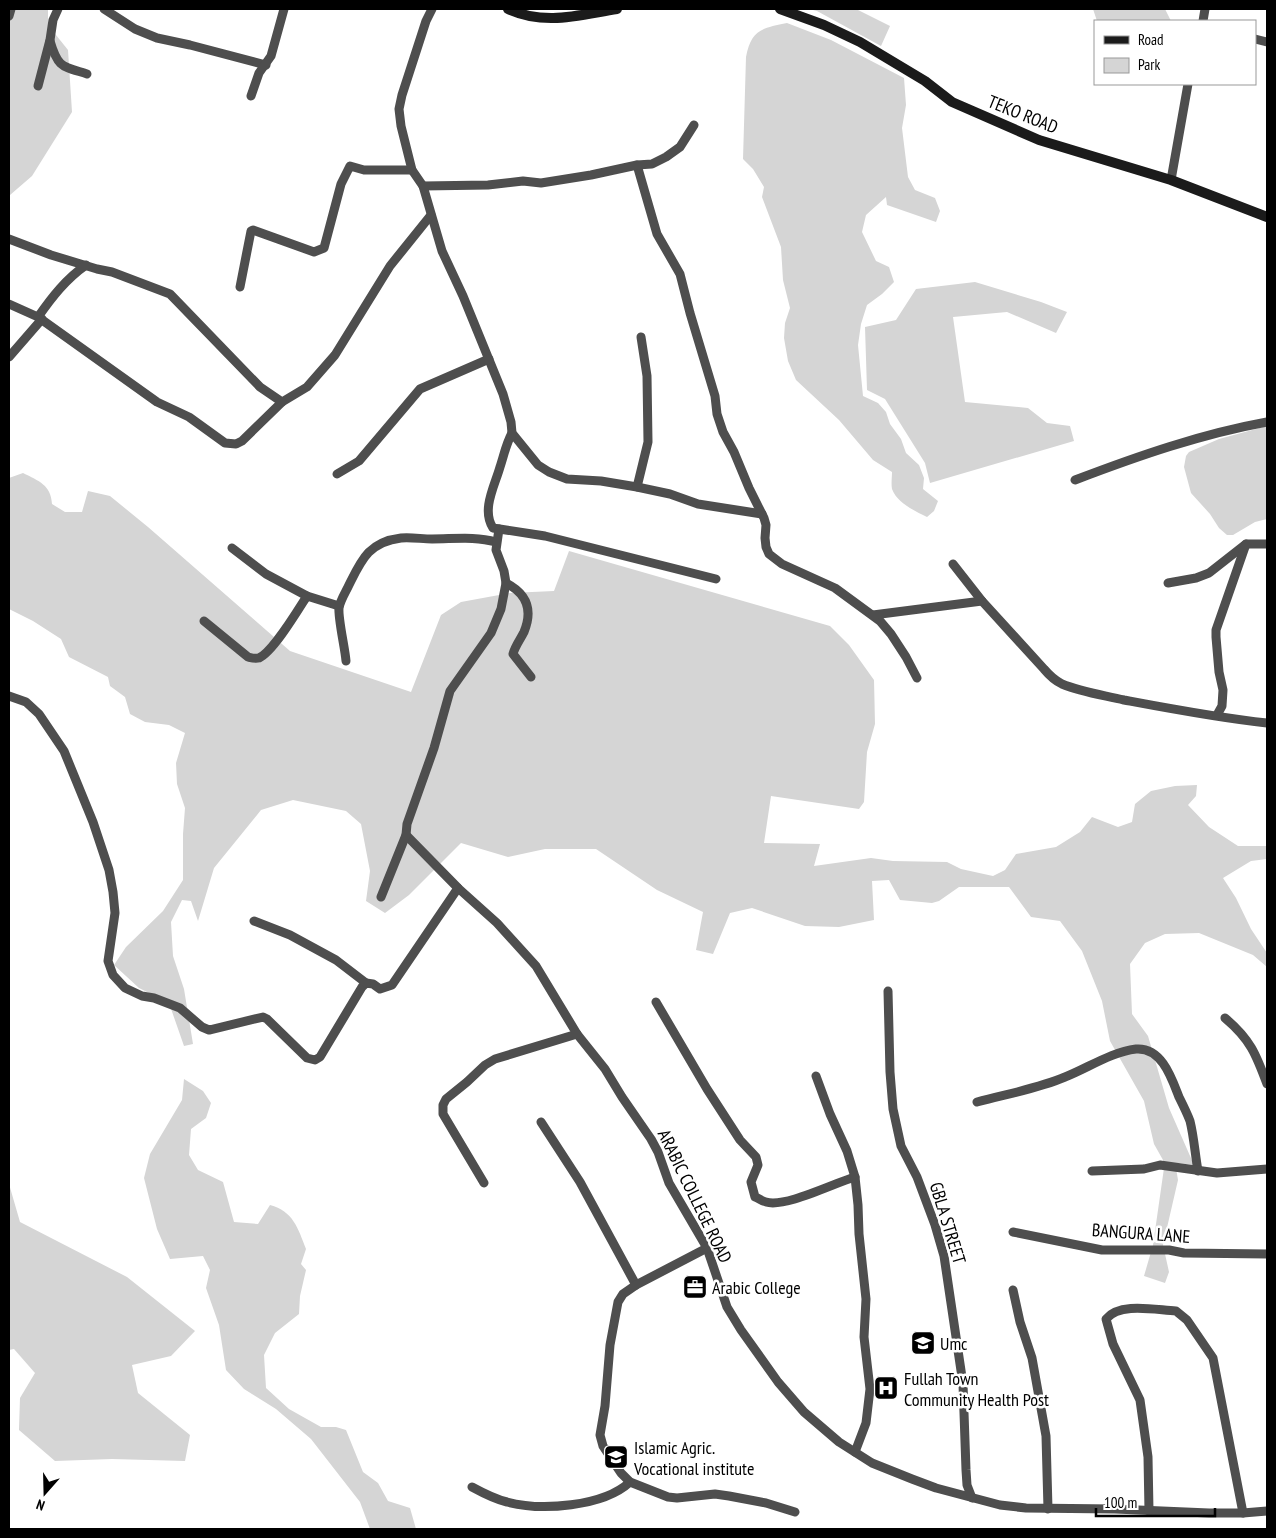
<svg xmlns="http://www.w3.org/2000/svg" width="1276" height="1538" font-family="'PT Sans Narrow',sans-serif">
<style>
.green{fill:#d5d5d5}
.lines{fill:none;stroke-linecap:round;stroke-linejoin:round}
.street{stroke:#4e4e4e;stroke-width:9}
.secondary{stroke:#1b1b1b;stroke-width:10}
.labels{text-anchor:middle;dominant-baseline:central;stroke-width:5;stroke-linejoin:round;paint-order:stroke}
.street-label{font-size:18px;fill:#000;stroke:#fff}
.poi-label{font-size:18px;fill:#000;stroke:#fff;text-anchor:start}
</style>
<rect width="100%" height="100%" fill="#fff"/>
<!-- green -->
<g class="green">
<path d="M9,9H48V25L68,50L72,112L32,176L10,195Z"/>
<path d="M809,9H856L890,26L881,46L817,11Z"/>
<path d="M1093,9H1165L1171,21H1097Z"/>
<path d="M787,23L831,40L904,78L906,105L902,128L908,177L915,190L935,198L940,211L936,222L887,205L886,197L866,215L862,232L876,261L889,267L894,282L882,294L867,305L861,324L858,345L863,396L878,403L886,412L890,424L901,439L906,453L919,465L924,478L923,489L938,501L934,511L927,517C915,511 897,503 892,489C891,484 892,477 892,472L873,460L839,420L796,380L788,361L784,338L785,323L790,308L783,280L781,247L762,197L764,187L753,169L743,159L746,57C751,30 762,28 787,23Z"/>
<path d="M975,282L1041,302L1067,312L1056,333L1007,312L953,317L965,402L1028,408L1047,423L1070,426L1074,441L930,483L925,463L885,399L867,390L865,327L896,320L916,289Z"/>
<path d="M1267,426V519L1255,522L1233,535H1227L1219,528L1210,514L1191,493L1184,467L1186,456L1189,452L1219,439Z"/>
<path d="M23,473C39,481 51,485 52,504L65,512H82L88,491L110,496L148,527L290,651L411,692L441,615L461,602L510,593L554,591L569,551L830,626L849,645L874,680L875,724L867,752L864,802L859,809L771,796L764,843L820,844L814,866L871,858L893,861L947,862L961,869L993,876L1005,870L1016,854L1056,847L1080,832L1092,817L1118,827L1132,822L1135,804L1151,791L1175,786L1197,785L1196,796L1188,805L1209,827L1238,846H1267V859L1251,861L1223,878L1236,898L1251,929L1267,953V967L1253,955L1199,933L1165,934L1145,943L1130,964L1132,1014L1148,1036L1169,1108L1194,1165L1178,1163L1176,1168L1178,1180L1163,1245L1169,1272L1165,1283L1144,1276L1153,1245L1164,1168L1163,1160L1154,1144L1144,1101L1110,1041L1102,1001L1082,951L1060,921L1031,917L1009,887H959L939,901L932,903L900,900L889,880L872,881L874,920L839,927L805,926L752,908L730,913L713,954L696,950L703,912L657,890L596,849H545L508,857L461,843L409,895L385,913L366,901L370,871L361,824L346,811L293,800L261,810L214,868L198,921L191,901L182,900L171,922L173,956L184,989L193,1044L184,1046L169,1003L139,988L114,965L126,947L163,911L183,880V834L185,808L177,784L176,763L185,733L169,725L145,722L130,714L125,697L110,686L108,677L69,657L61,639L33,621L9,609V478Z"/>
<path d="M184,1079L203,1091L211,1103L206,1118L191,1129L189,1155L198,1170L223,1182L234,1222L258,1224L270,1205C293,1211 298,1228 306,1249L301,1264L306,1270L300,1296L299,1314L275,1333L264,1355L266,1388L289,1409L321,1427H336L346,1430L363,1472L378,1483L388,1501L410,1508L416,1529H370L360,1502L311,1439L276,1409L244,1389L226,1370L219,1325L206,1288L210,1270L203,1256L170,1259L157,1229L144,1178L150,1154L182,1100Z"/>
<path d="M9,1184L20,1222L127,1277L195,1331L171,1356L132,1365L138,1393L190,1435L185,1461L112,1459L55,1461L19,1430L20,1398L35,1373L14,1349L9,1350Z"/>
</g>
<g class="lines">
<!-- street -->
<g class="street">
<path d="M104,9L135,29L157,38L190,45L266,65"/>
<path d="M432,9L426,21L402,95L399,109L401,126L412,170L423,186L442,251L463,296L503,394L511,422L512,433L538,465L549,472L567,479L601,481L637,487L670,494L698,504L762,514"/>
<path d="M9,16L11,9"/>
<path d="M1203,21L1205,9"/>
<path d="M1255,39L1267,42"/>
<path d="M50,41C58,68 62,66 87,74"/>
<path d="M38,86L50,40L53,20L58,9"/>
<path d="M251,96L259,73L271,56L284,9"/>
<path d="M637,165L657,234L680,274L690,313L715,396L717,414L723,432L734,452L749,488L764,518L766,525L765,538L766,547L769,554L782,564L835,588L880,621L891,634L906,657L917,678"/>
<path d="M1171,180L1188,84"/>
<path d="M423,186L488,185L523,181L541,183L591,175L637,165L652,164L666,157L680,147L694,125"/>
<path d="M9,239L51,255L97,269L112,272L170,294L260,387L282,402L307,387L335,355L390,266L431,215"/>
<path d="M240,287L251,231L253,230L314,252L324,248L341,184L350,166L364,170H412"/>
<path d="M9,304L38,317L157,402L189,417L225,443L236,444L242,441L282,402"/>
<path d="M38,317C52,297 66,279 86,265"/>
<path d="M9,357L42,319"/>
<path d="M512,433C506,444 504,455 500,467C495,485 481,510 493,528L545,536L716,579"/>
<path d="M337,474L359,461L420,389L489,359"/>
<path d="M1075,480C1138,456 1201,434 1267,422"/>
<path d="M637,487L648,442L647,376L641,337"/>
<path d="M232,548L266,574L307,596L339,606"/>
<path d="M953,564L982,601L1044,669C1049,675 1054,680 1062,684C1081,692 1103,695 1124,700C1172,709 1219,718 1267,723"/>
<path d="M506,583C527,594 533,610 524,632C520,640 515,646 513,654L531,677"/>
<path d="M1168,583L1196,578L1209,573L1246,544H1267"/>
<path d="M873,615L982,601"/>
<path d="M204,621L248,657C252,658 255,659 259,658C273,652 298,610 307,596"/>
<path d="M346,661C345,648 338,619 339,608C340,601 345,593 348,587C361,561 368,542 401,538C411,537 422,539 432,539C454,539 475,536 496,542"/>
<path d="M9,696L26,702L39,714L64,751L93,822L109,870L113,892L115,913L108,961L113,975L125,988L142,996L154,998L180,1008L202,1027L209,1030L263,1017L267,1019L307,1058L315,1060L320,1057L362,987L366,983L373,984L380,989L392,985L458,888"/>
<path d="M1217,715L1222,706L1223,690L1219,672L1216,637V630L1246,544"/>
<path d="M406,835L458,888L497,923L536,966L577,1034L605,1069L622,1097L651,1139L658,1152L669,1183L707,1248L727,1307L741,1330L778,1382L804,1412L839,1442L872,1463L912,1479L936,1488L1000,1505L1026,1508L1115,1509L1209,1513H1243L1267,1511"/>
<path d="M381,897L406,835L407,824L434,748L450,691L491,633L501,609L506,583L504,571L496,550L499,529"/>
<path d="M254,921L290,935L336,960L366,983"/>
<path d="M888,991L890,1072L893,1109L901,1146L917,1177L935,1225L944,1256L963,1384L966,1470L967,1485L972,1498"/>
<path d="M656,1002L707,1089L740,1140L756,1157L758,1165L751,1182L755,1197C758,1198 762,1201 766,1202C785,1208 834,1183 855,1177"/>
<path d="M1225,1018C1250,1039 1256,1054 1267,1084"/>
<path d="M816,1076L830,1114L847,1151L855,1177L858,1205L859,1234L866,1299L864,1337L870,1389L866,1423L855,1452"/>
<path d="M977,1102C1006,1094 1037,1089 1065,1077C1088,1068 1111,1052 1136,1049C1162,1047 1172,1079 1179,1097C1183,1105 1187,1113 1190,1121C1194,1137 1195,1154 1198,1171"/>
<path d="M541,1122L580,1182L636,1285"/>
<path d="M1092,1171L1144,1169L1160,1165L1217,1173L1267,1169"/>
<path d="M484,1183L443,1114V1105L446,1099L467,1082L485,1065L495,1059L577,1034"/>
<path d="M1013,1232L1102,1250H1169L1184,1253L1267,1254"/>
<path d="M707,1248L636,1285L623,1294L618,1302L610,1345L605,1406L600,1435L603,1446L621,1473L630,1482L668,1497L677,1498L715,1494L729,1496L766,1503L795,1512"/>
<path d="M1013,1290L1020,1322L1032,1358L1046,1436L1048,1509"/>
<path d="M472,1487C483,1493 494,1499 507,1502C541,1511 603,1507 630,1482"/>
<path d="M1149,1511L1148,1457L1140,1400L1113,1344L1106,1319C1120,1302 1155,1310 1176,1311L1187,1320L1213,1358L1243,1513"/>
</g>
<!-- secondary -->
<g class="secondary">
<path d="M508,9C545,26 579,15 617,9"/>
<path d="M780,9L824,25L860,42L925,81L952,102L1039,140L1171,180L1267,217"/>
</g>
</g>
<!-- icons -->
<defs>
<symbol id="office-square" viewBox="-11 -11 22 22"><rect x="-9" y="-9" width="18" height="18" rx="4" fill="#000" stroke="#fff"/><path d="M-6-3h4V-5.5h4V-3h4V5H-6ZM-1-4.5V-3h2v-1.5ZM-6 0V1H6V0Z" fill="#fff"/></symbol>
<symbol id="school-square" viewBox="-11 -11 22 22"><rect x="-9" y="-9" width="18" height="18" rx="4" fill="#000" stroke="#fff"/><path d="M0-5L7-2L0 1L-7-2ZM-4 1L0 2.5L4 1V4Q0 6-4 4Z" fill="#fff"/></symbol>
<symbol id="hospital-square" viewBox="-11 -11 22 22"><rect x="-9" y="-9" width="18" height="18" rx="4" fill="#000" stroke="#fff"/><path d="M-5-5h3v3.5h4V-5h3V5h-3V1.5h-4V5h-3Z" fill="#fff"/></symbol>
</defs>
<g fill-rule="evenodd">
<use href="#office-square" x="681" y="1273" width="28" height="28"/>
<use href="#school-square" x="909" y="1329" width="28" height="28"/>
<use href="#hospital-square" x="872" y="1374" width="28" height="28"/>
<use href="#school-square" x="602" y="1443" width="28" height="28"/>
</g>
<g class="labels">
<!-- street labels -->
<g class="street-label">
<text transform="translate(1023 114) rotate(22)">TEKO ROAD</text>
<text transform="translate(695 1196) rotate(64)">ARABIC COLLEGE ROAD</text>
<text transform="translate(948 1223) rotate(73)">GBLA STREET</text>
<text transform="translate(1141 1233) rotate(4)">BANGURA LANE</text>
</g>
<!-- poi labels -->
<g class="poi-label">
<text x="712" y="1287">Arabic College</text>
<text x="940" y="1343">Umc</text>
<text x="904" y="1378">Fullah Town<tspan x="904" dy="21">Community Health Post</tspan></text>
<text x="634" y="1447">Islamic Agric.<tspan x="634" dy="21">Vocational institute</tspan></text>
</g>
</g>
<!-- border -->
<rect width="1276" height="1538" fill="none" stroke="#000000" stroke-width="20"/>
<!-- legend -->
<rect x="1094" y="20" width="162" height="65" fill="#ffffff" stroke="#999999"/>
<rect x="1104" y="36" width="25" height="8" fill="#1b1b1b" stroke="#999999"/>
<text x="1138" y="45" font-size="15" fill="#000000">Road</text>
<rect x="1104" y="58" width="25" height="15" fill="#d5d5d5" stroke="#999999"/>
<text x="1138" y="70" font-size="15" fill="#000000">Park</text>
<!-- north arrow -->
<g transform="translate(45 1493) rotate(200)" stroke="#ffffff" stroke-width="4" paint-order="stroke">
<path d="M0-4L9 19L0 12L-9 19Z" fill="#000000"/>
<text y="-8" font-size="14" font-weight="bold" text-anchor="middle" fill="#000000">N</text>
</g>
<!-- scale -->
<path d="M1096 1508v8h119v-8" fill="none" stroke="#000000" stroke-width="2.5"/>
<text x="1104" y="1508" font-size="15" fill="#000000" stroke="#ffffff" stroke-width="4" paint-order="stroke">100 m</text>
</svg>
